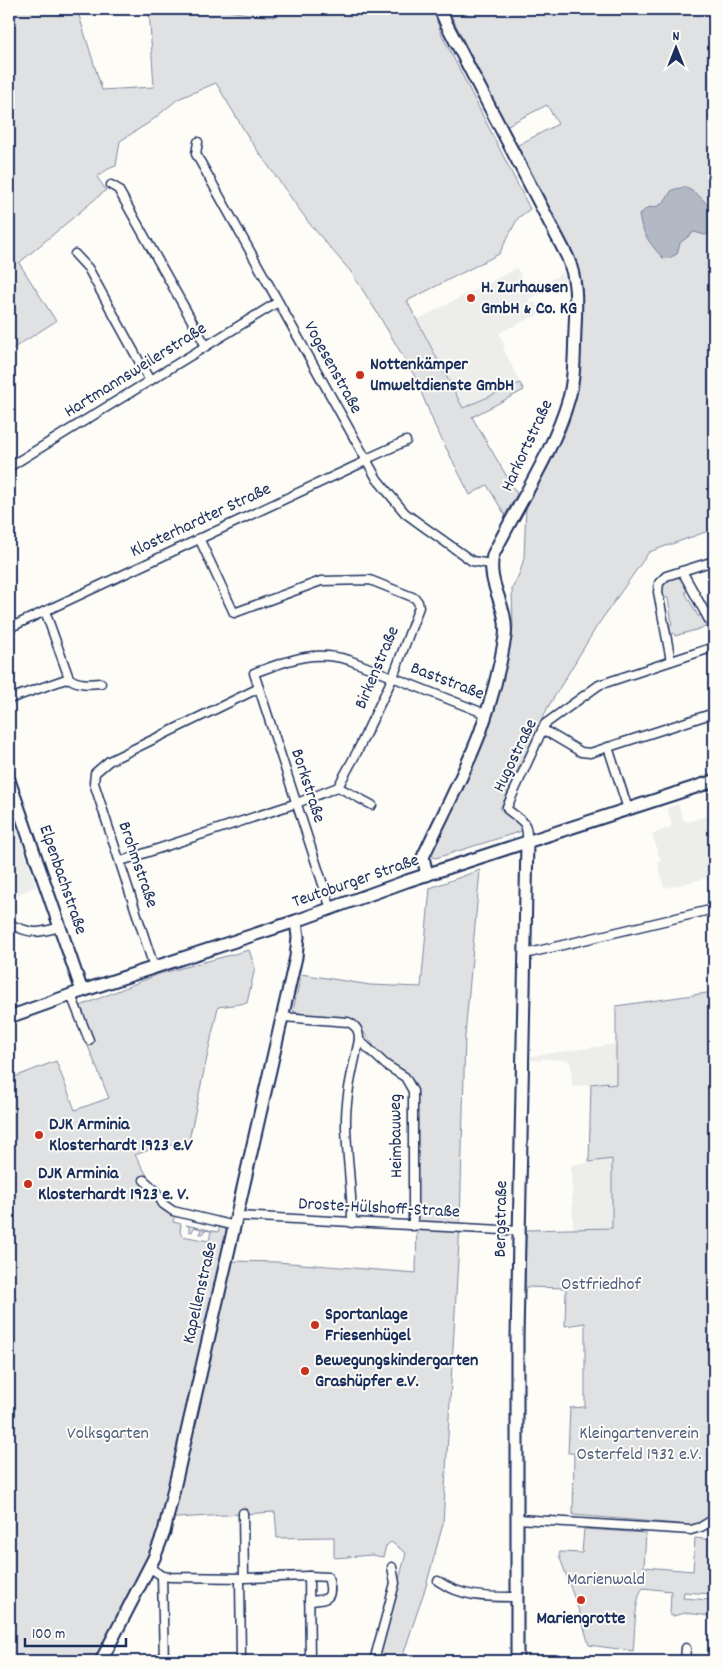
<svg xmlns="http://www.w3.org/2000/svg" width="723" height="1670" font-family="Dekko,sans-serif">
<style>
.built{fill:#edeeec}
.green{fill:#e0e1e3;stroke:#7e88a0}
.water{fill:#b3b8c5;stroke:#76819c}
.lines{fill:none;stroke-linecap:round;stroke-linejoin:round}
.street-casing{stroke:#1b2f5e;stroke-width:11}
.secondary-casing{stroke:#1b2f5e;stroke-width:15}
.street{stroke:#fdfcf7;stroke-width:8}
.secondary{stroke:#fdfcf7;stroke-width:11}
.poi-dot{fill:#c8321e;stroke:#fdfcf7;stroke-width:2}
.labels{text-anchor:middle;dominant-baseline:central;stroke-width:4;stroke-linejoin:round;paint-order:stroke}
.poi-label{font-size:18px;font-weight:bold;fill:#1b2f5e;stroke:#fdfcf7;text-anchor:start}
.street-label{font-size:18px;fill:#1b2f5e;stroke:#fdfcf7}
.park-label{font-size:18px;fill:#4c5c7f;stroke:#fdfcf7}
</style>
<rect width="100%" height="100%" fill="#fdfcf7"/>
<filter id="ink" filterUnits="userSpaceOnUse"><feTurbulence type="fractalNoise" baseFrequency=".02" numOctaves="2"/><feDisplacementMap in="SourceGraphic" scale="10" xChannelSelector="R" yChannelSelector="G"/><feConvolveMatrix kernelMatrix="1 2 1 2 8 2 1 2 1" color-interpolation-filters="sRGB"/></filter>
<g filter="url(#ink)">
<!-- built -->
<g class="built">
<path d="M517,268L528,291L554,278L563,272L565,283L558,284L529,299L531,304L535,302L538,308L541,306L544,312L499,333L505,346L503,348L520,383L464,409L417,320Z"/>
<path d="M9,802L36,886L9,899Z"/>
<path d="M678,804L683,820L687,822L709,815L714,830V870L707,872L708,878L664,888L658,863L661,861L652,834L670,828L672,824L667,808Z"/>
<path d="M616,1044V1085H608L607,1082L572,1087L571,1064L568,1060L542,1059L540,1061L531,1060V1056Z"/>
<path d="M612,1159V1229H573L571,1165Z"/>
</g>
<!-- green -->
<g class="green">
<path d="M9,9H77L102,90L154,87L149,9H221L234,12L274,17V9H434L443,29L437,21L441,33L530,209L518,218L499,254L407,301L463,408L520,383L524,390L472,417L517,494L505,515L487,485L470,495L435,426L414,375L378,314L351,272L309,223L250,140L216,83L178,99L150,122L120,141L116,166L108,169L97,177L106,190L19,263L56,321L9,351Z"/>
<path d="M448,9H714V529L649,552L597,626L548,707L500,809L515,819L525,830L436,858L433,857L432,853L491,722L511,640L513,627L512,589L520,572L524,558L526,504L565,432L570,419L576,394L580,285L575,262L516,146L558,124L547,105L506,126Z"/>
<path d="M676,577C683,579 686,583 689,589L685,592L698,616L703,615L709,626L675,636L674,633L669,634L668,626L672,624L668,598H663C661,587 663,578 676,577Z"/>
<path d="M480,870L465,1036L460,1224L443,1524L426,1586L401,1661H378L406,1553L391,1542L386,1546L383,1557L372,1555L334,1558V1537L277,1538L275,1512L161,1519L152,1554L96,1661H9V1305L17,1301L9,1282V1079L56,1061L75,1110L109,1098L73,1009L159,974L249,950L255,968L247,1003L218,1007L187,1149L166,1144L135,1155L155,1189L173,1209L176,1210L173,1222L181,1224L180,1232L182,1236L209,1241L211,1231L204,1230L203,1234H200L201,1229L194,1227L192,1232L189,1231V1226L186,1225L218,1232L220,1226L227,1229L228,1261L277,1262L416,1273L417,1221L415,1218V1082L384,1060L354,1019L303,1014L293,1011L301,974L370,985L421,987L430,888Z"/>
<path d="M714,992V1511C702,1522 696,1528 679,1524L573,1515L574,1453H568L570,1408L585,1407V1323L565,1326L566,1288L525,1287L526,1230L612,1228V1159L589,1162L591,1084L607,1082L608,1085L616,1084V1006Z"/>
<path d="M584,1529L646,1533L644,1567L693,1571L695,1538L713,1540L711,1594L684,1592L683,1598L710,1600L711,1616L685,1613L673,1616L670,1615L671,1591L643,1588C634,1598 635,1637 633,1651L589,1645L581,1617L559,1555L560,1552L582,1553Z"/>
</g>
<!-- water -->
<path class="water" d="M684,187C703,195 718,211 710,233L705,235L694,232L680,243L677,254L669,258H663C650,244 642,234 639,215L647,208L658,206L663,203L672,190Z"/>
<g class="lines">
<defs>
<g id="street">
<path d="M198,142L196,154L377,479L405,513L420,524L472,561L491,564"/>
<path d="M111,185L118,189L206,346"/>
<path d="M75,254L88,268L150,381"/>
<path d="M9,467L278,302"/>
<path d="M682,571L714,629"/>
<path d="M45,611L69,678C78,685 89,684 101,683"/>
<path d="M9,628L366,461L371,457L406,441"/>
<path d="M671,661L658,592L659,583L666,576L714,561"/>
<path d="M9,699L69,678"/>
<path d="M542,729L581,752L590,753L714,713"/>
<path d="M608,747L628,809"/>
<path d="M338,787L372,805"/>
<path d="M527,842C528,821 523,822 508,810L507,807L545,724L599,685L714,647"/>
<path d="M121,861L297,803L338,787L357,752L393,677L419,607L418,602L415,598L370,580L321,581L234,613L199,538"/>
<path d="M331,909L254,673C287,661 313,649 349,660L486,714"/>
<path d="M9,924C32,934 36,934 60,927"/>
<path d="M525,954L714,909"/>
<path d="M154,967L94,783L95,773L109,761L259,688"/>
<path d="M71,995L89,1040"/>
<path d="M283,1017L348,1022C357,1026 359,1031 359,1040C353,1068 345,1098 346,1127C347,1159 352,1190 352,1223"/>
<path d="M359,1040L386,1065L405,1077L413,1091V1226"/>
<path d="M144,1180L155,1190L163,1204L173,1211L235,1226"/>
<path d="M237,1216L519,1231"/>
<path d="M243,1513L244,1578"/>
<path d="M518,1519L691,1530L701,1527L714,1519"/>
<path d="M149,1567L162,1576L171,1577L244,1578L309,1576L310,1661"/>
<path d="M162,1576L164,1661"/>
<path d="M309,1576L328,1577C334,1599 328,1600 309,1601"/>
<path d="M240,1578L241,1661"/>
<path d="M438,1581C463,1598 489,1597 517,1597"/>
<path d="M374,1661L395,1583L392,1567"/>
<path d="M685,1661L686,1648"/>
</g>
<g id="secondary">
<path d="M9,780L82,991"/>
<path d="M427,875L423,857C442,816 464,775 480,733C491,702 500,668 505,637C509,606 486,585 493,555C517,506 554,451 569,398C575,377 574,352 575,330C576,304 578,281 567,256L446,23L440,9"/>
<path d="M9,1017L82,991L296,921L407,881L714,781"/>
<path d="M101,1661L154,1558L164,1532L296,957L298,937L296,921"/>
<path d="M517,1661V1338L527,842"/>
</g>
</defs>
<!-- street casing -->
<use href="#street" class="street-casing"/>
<!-- secondary casing -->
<use href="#secondary" class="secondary-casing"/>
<!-- street -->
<use href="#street" class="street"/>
<!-- secondary -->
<use href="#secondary" class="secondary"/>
</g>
</g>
<!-- markers -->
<g class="poi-dot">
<circle cx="471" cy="298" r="5"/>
<circle cx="360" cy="375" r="5"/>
<circle cx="39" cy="1135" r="5"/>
<circle cx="28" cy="1184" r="5"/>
<circle cx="315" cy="1325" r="5"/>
<circle cx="305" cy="1371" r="5"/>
<circle cx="581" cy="1600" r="5"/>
</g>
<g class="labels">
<!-- poi labels -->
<g class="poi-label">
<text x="481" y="288">H. Zurhausen<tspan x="481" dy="21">GmbH &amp; Co. KG</tspan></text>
<text x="370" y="365">Nottenkämper<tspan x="370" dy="21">Umweltdienste GmbH</tspan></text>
<text x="49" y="1125">DJK Arminia<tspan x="49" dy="21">Klosterhardt 1923 e.V</tspan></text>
<text x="38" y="1174">DJK Arminia<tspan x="38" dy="21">Klosterhardt 1923 e. V.</tspan></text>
<text x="325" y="1315">Sportanlage<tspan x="325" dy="21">Friesenhügel</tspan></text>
<text x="315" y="1361">Bewegungskindergarten<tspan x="315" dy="21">Grashüpfer e.V.</tspan></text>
<text x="581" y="1619" text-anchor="middle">Mariengrotte</text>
</g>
<!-- street labels -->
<g class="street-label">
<text transform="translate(332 368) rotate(61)">Vogesenstraße</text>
<text transform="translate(136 371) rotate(-32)">Hartmannsweilerstraße</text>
<text transform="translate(528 446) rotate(-65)">Harkortstraße</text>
<text transform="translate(201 521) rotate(-25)">Klosterhardter Straße</text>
<text transform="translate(378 668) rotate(-67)">Birkenstraße</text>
<text transform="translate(447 682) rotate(21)">Baststraße</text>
<text transform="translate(516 756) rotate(-64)">Hugostraße</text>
<text transform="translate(307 786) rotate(72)">Borkstraße</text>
<text transform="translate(137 865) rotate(71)">Brohmstraße</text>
<text transform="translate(62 880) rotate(71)">Elpenbachstraße</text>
<text transform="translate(356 882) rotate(-19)">Teutoburger Straße</text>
<text transform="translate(397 1136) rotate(-91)">Heimbauweg</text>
<text transform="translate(379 1209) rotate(3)">Droste-Hülshoff-Straße</text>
<text transform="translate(502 1219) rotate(-89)">Bergstraße</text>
<text transform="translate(201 1293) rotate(-77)">Kapellenstraße</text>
</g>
<!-- park labels -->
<g class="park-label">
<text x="601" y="1285">Ostfriedhof</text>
<text x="108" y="1434">Volksgarten</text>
<text x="639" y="1434">Kleingartenverein<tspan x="639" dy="21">Osterfeld 1932 e.V.</tspan></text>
<text x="606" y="1580">Marienwald</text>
</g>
</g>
<!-- margin -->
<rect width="723" height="1670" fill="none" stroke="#fdfcf7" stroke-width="30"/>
<rect x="15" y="15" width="693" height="1640" fill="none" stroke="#1b2f5e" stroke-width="2" filter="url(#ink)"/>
<!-- north arrow -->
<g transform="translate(676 48)" stroke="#fdfcf7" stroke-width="4" paint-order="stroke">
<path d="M0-4L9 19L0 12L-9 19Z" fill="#1b2f5e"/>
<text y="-8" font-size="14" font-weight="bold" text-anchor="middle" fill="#1b2f5e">N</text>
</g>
<!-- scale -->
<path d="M25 1638v8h101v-8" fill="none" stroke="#1b2f5e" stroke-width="2.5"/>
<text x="32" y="1638" font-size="15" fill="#1b2f5e" stroke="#fdfcf7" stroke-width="4" paint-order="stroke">100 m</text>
</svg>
